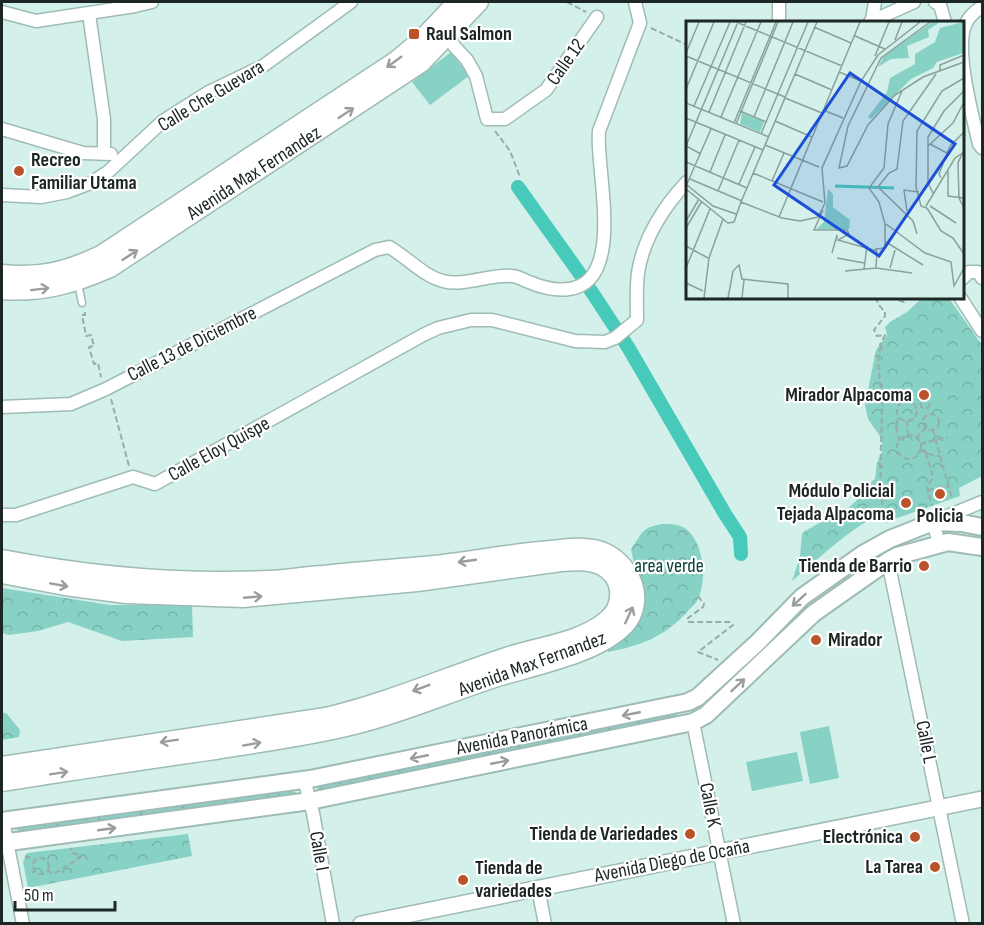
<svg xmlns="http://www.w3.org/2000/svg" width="984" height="925" font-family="'Sofia Sans Condensed',sans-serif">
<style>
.grass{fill:url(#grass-dots)}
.forest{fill:url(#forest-crowns)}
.pitch{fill:#88d1c5}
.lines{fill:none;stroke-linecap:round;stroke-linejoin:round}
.canal{stroke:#48caba;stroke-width:14}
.service-casing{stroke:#9fbbb6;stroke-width:9}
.minor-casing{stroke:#9fbbb6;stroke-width:15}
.tertiary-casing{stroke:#9fbbb6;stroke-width:18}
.secondary-casing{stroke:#9fbbb6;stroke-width:20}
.primary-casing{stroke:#9fbbb6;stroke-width:21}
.path{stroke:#96ada8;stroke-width:2;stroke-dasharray:6 3;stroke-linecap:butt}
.service{stroke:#fff;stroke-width:6}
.minor{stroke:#fff;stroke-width:12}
.tertiary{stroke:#fff;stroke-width:15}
.secondary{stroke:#fff;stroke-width:16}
.primary{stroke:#fff;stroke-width:18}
.oneway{stroke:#999e9d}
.poi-dot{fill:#ba5329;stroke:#fff;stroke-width:2}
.labels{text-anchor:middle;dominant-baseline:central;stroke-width:4.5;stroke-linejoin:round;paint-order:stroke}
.poi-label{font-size:20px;font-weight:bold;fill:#1c2725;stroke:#fff;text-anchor:end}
.street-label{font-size:20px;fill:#1c2725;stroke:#fff}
.park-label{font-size:20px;fill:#03403a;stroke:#fff}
.inset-river{fill:none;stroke:#48caba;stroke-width:3}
.inset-road{fill:none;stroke:#8aa09b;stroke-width:1.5}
.view{fill:#1d4ed8;fill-opacity:0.15;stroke:#1d4ed8;stroke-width:3}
.inset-edge{fill:none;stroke:#1c2725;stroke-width:3}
</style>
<defs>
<pattern id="grass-dots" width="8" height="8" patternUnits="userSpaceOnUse" patternTransform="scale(1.5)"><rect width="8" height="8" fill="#88d1c5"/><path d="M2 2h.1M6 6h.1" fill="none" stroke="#75b3a9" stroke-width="1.8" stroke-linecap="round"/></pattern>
<pattern id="forest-crowns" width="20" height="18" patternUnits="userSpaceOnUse" patternTransform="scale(1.5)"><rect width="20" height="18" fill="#88d1c5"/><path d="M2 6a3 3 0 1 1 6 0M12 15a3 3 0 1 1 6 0" fill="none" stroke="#75b3a9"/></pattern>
</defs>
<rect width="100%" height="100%" fill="#d3f0ea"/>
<!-- grass -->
<g class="grass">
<path d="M677,714L678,717L319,790L317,789L318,786Z"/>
<path d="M294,791L296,793L294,795L18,832L17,830L18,828Z"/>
</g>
<!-- forest -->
<g class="forest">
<path d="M923,297H948L982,345V476L959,488L960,496L951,499L889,521V510C858,521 818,559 792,581L800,557L802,533L819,523L845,511L856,501L863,488L875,479L877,463L882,452V439L868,419L865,405L876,350L887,335L885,327L890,322L907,312Z"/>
<path d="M662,524C670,524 678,524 685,528C704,542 708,581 697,601C695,604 691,608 688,611C666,636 640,646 608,652L607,640L636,573L631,549C643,533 640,528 662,524Z"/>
<path d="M2,588L110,605H192L193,637L122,641L68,622L38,631L9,635L2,633Z"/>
<path d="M2,712L7,714L20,730L19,737L2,740Z"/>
<path d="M188,834L192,856L28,888L23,862L27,853Z"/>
</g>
<!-- pitch -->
<g class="pitch">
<path d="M451,52L469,76L430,105L412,82Z"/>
<path d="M829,726L839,778L810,784L800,732Z"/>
<path d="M797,752L803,781L752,791L746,762Z"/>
</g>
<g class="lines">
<!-- canal -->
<path class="canal" d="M518,187L580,274L628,347L725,514L740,537L741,554"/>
<defs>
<path id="service" d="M78,283L82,303"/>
<g id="minor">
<path d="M935,2L940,5L945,22"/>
<path d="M982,7C973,12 965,21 963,32C958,62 972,114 979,144L982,148"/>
<path d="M2,12L36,21L135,6L152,2"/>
<path d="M89,14L104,119V153"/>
<path d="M872,20L875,2"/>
<path d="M779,22V2"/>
<path d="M870,22L914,2"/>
<path d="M444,30L449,34L454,46L467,60L476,76L487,119H505L546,90L597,17"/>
<path d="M2,129L83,153L111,154"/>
<path d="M2,195L41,197L67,192L91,183L109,171L163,121L207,93L263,66L351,2"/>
<path d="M962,279L969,272H978L982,278"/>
<path d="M960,297L982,331"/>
<path d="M2,407L71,404L106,389L375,250L389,247C407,257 423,276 443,281C463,287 490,274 512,276C518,276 523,280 529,282C541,287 556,291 569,289C627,282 595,167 599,131L640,23L635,2"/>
<path d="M2,515H16L133,477L155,484L423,335L438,328L471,320H492L575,341L605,342L615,338L637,320C637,304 636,288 638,273C643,239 664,206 687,182"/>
<path d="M939,544L933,522L982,502"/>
<path d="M888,561L963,924"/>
<path d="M693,722L734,924"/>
<path d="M304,779L313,813L333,924"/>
<path d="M3,821L23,924"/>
<path d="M538,888L545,924"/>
</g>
<path id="tertiary" d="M361,924L982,799"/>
<g id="secondary">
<path d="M2,821L310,779L688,702L698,697L757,643L802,597L863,554L890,539L933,522L962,523L982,527"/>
<path d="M2,843L310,801L693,722L706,715L814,613L888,561L897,556L948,542L982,547"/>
</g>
<g id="primary">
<path d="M2,274C40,278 67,271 101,255L397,60L422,39L457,2"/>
<path d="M2,290C43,293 73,284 110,268L421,63L479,2"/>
<path d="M2,559C90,576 180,584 270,580C288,579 306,576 323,575C357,571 391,569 424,566C467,562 509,553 551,550C567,548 583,546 598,550C629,559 648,599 625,625C599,653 538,665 501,676C452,691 405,713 354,725C307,737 257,743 208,751C139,761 70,771 2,782"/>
<path d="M2,574L65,586L126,594L243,598L417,582L561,562C575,561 589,560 602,566C623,577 625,605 607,620C581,642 540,646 509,656C448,676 389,702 326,717L2,766"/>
</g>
</defs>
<!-- service casing -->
<use href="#service" class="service-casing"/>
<!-- minor casing -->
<use href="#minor" class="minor-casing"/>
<!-- tertiary casing -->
<use href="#tertiary" class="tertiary-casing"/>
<!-- secondary casing -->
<use href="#secondary" class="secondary-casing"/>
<!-- primary casing -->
<use href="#primary" class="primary-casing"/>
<!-- path -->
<g class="path">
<path d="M567,2L586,12"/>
<path d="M651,28L687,45"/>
<path d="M495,131L510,151L520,177"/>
<path d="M876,297L878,304L885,312V316L874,330L877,336L885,335L880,345L884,348L880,349C876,365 881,383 882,400C883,433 875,496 888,524"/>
<path d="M880,297H881"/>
<path d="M890,297L904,302L907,297"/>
<path d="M85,312V315H82L86,336L91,335L94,346L89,347L94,364L98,363L101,377"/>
<path d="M111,399L129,466"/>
<circle cx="925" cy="404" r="4.5"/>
<circle cx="907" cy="411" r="10"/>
<circle cx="931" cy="422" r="8"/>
<path d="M898,418L896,427L899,441"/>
<path d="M907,421L908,435"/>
<path d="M933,430L952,499"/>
<circle cx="909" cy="447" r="12"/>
<path d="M916,438L926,428"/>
<path d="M920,444L948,437"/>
<path d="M920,450L935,456H940"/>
<path d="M926,453L933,477L927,487L932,506"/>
<path d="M928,490L949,486"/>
<path d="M698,596L704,604L703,607L688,618V622H730L733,625L698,652L718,660"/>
<path d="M25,856L36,860"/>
<circle cx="41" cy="866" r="8"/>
<path d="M47,870L54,874L81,857V855L72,853L71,848"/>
</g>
<!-- service -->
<use href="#service" class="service"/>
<!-- minor -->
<use href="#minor" class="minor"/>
<!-- tertiary -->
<use href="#tertiary" class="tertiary"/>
<!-- secondary -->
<use href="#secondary" class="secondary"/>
<!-- primary -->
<use href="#primary" class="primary"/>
</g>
<!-- one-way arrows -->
<defs><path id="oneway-shaft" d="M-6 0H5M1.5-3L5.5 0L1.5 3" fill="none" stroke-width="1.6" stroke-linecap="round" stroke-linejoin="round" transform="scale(1.5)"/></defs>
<g class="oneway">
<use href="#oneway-shaft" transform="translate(394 62) rotate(144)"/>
<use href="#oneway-shaft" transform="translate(346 113) rotate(-33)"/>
<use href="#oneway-shaft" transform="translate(130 255) rotate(-33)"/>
<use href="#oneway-shaft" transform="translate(40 289) rotate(-7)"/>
<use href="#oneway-shaft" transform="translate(467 561) rotate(172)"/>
<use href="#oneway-shaft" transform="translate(59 585) rotate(10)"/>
<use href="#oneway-shaft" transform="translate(253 597) rotate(-5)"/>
<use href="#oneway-shaft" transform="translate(799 600) rotate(138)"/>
<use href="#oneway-shaft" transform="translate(629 615) rotate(-65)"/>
<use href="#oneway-shaft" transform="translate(738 685) rotate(-43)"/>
<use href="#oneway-shaft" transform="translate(421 688) rotate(160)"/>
<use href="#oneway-shaft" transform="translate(631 714) rotate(169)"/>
<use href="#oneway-shaft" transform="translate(169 741) rotate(171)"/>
<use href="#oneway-shaft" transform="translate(252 744) rotate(-10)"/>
<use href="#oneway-shaft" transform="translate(419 757) rotate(169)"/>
<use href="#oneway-shaft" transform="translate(500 762) rotate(-11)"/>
<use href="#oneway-shaft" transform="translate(59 773) rotate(-9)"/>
<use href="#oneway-shaft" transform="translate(107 829) rotate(-8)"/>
</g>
<!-- markers -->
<g class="poi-dot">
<rect x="408" y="28" width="12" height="12" rx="3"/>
<circle cx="19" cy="171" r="6"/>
<circle cx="924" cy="395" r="6"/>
<circle cx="940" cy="494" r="6"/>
<circle cx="906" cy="503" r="6"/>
<circle cx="924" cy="566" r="6"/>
<circle cx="816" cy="640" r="6"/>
<circle cx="690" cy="834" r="6"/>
<circle cx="915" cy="837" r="6"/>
<circle cx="935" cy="867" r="6"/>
<circle cx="463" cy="880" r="6"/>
</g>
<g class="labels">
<!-- poi labels -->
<g class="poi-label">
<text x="426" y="34" text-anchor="start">Raul Salmon</text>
<text x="31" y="160" text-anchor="start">Recreo<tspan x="31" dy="23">Familiar Utama</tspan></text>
<text x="912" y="395">Mirador Alpacoma</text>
<text x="894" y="491">Módulo Policial<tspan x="894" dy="23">Tejada Alpacoma</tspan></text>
<text x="940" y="516" text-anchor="middle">Policia</text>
<text x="912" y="566">Tienda de Barrio</text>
<text x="828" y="640" text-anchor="start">Mirador</text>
<text x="678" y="834">Tienda de Variedades</text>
<text x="903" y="837">Electrónica</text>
<text x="923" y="867">La Tarea</text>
<text x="475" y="868" text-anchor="start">Tienda de<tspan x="475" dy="23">variedades</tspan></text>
</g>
<!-- street labels -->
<g class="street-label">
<text transform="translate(566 62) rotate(-55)">Calle 12</text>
<text transform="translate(211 96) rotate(-31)">Calle Che Guevara</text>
<text transform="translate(254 173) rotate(-33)">Avenida Max Fernandez</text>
<text transform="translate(192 344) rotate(-27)">Calle 13 de Diciembre</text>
<text transform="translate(219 449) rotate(-29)">Calle Eloy Quispe</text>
<text transform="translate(532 664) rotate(-20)">Avenida Max Fernandez</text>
<text transform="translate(522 736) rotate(-11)">Avenida Panorámica</text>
<text transform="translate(926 742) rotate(79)">Calle L</text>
<text transform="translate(710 805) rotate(79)">Calle K</text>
<text transform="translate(319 851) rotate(80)">Calle I</text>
<text transform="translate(672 861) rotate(-11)">Avenida Diego de Ocaña</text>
</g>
<!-- park labels -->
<g class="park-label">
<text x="669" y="566">area verde</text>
</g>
</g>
<!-- overview -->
<g transform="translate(686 21)">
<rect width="278" height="278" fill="#d3f0ea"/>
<path d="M246,1H254L242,9L243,16L221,25L223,37L205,38L192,46L198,35ZM277,1V32L251,41L247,47L225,58L185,98L182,96L201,71L204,57L229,43V33L249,21L254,7ZM56,92L78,101L74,111L54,103ZM142,168L147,173V186L164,199L163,208H130L138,201Z" fill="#88d1c5"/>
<path class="inset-river" d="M149,165L208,167"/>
<path class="inset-road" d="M50,1L156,45M244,1L195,37L162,105L153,147L161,145L182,104L209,74L237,56L278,41M128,6L165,22M169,15L199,28M209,19L216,1M0,32L13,1M0,35L99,76M189,35L203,1M254,49V44L278,34M153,51L175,60M109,53L146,69M0,68L28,1M99,77L136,92M0,82L83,116M8,85L44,1M137,89L157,97M54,90L80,101M23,91L60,1M35,96L75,1M68,96L107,1M0,97L77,129M89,100L126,116M48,102L90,1M50,103L92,1M75,113L122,1M244,123L261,132M79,124L133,146M242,125L267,102L278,81M15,133L0,125L52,1M276,133L272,142L273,177L278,187M0,141L61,167M262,150V175L278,177M24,151L39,114M67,152L137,181M255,157L253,153L264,125L278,111M4,158L56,180M86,160L98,132M53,163L69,126M1,164L27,185L50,193M0,165L25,108M0,168L42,202L48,201L55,181L96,197L114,200L132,196L139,182L136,147L175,60L192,34L234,1M32,170L53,119M247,172L242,162V116L258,90L278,70M55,181L131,1M240,185L269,137L278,131M244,185L270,202M241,187L255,210L267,217L278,233M241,187L235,185L230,166L231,110L256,70L278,57M137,189L128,209H161L163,213L152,219L191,230L190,247M221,190L218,169L233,171M93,196L174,1M0,200L13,178M200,203L239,232L265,241L268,265L278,247M0,207L16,180M231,213L227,200L192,166L203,152L211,148L217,100L250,53M200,221L237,244M0,225L22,237M189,228L199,227V203L193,181L183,167L198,147L202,103L216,70M146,232L151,214V218M151,237L178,242M0,247L24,188M204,247L209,229M178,248L181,225M159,250L190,247L226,252M0,262L17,270M18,277L23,237L37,198M42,277L47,250L53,244L56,258L102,263V277M56,277L58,259"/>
<path class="view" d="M164,52L269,123L193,235L88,164Z"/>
<rect width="278" height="278" class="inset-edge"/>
</g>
<!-- border -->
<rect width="984" height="925" fill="none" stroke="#1c2725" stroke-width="6"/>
<!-- scale -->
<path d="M15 901v9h100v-9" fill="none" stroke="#1c2725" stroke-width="3"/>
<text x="24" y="901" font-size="18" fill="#1c2725" stroke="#ffffff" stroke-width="4.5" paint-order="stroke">50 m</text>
</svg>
